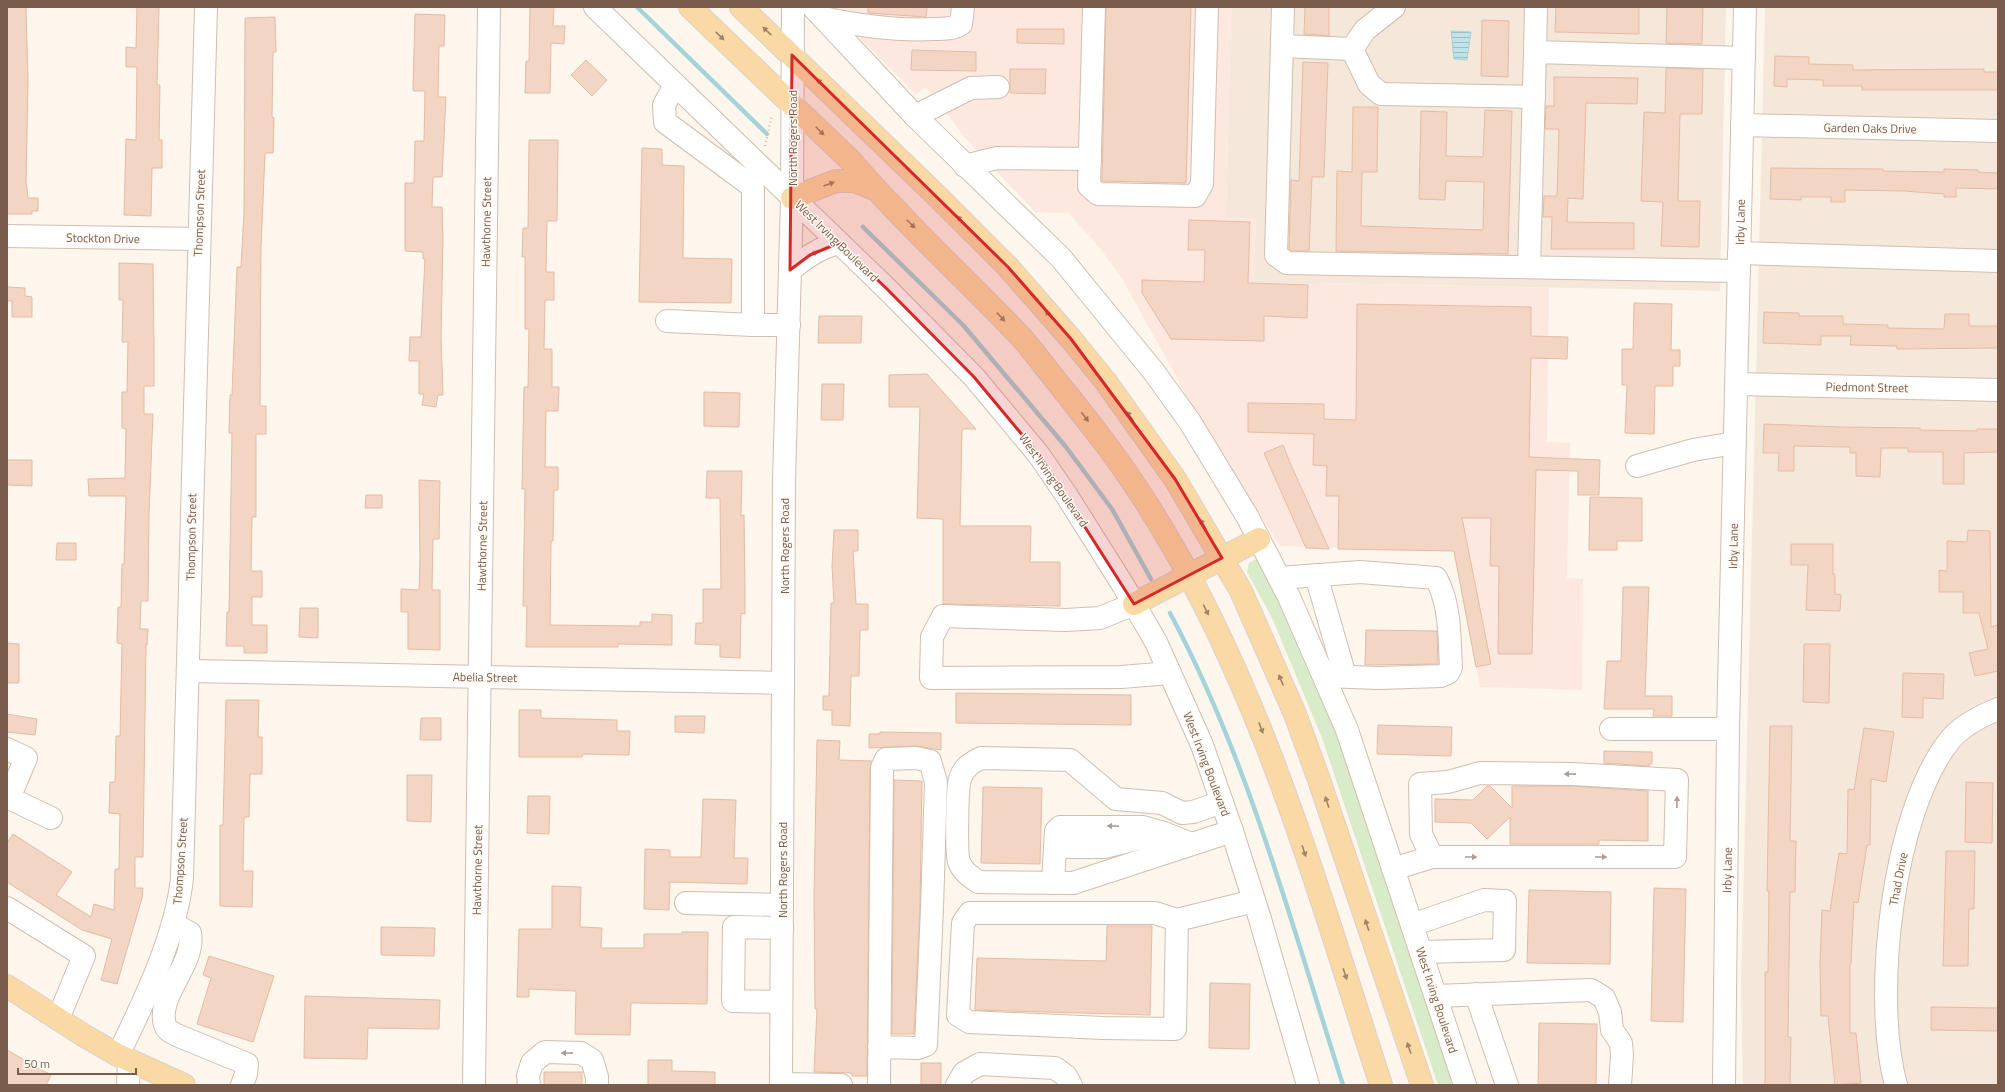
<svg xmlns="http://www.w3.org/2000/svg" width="2005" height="1092" font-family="'Titillium Web',sans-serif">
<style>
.residential{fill:#f5e8da}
.commercial{fill:#fde8e0}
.green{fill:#d8ecc9}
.water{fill:url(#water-rules);stroke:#a5d3da}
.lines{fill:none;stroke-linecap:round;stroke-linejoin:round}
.stream{stroke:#a5d3da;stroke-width:4.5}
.building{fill:#f3d5c3;stroke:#e6bba3}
.minor-casing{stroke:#d1beb0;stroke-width:24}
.major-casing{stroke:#dad1cd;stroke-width:24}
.path{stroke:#d9b8a5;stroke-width:2.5;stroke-dasharray:1 3;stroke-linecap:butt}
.minor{stroke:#fff;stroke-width:22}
.major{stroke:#fbd9a5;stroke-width:22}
.oneway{fill:#a18267}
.oneway2{fill:#af9d94}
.marked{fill:#d62828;fill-opacity:0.2;stroke:#d62828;stroke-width:3;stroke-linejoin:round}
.labels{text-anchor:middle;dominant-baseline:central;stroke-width:3;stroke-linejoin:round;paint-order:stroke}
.street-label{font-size:12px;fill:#7a5c4d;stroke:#fffaf3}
</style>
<defs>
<pattern id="water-rules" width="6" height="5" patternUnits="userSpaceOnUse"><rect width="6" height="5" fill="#bfe3e8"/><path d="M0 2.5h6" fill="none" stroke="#a0bbbe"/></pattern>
</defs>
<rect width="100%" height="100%" fill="#fdf6ec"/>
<!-- residential -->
<g class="residential">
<path d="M1231,7H1726L1720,291L1320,283V285L1253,283L1256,219L1226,218Z"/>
<path d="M1765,7H1998V1085H1743L1741,985Z"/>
</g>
<!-- commercial -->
<path class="commercial" d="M840,7H1231L1226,218L1256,219L1253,283L1320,285V283L1549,288L1547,442L1570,443L1567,578L1583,579L1582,690L1480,687L1453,551L1280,546L1191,408L1181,385L1122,279L1100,248L1068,213L1035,212L967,140L926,87L916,94L860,38L865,35Z"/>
<!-- green -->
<path class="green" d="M1256,559L1263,560L1343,745L1458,1085H1438L1322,738L1272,618L1247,572L1249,563Z"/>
<!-- water -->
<path class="water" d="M1451,31L1471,32L1467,60L1454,59Z"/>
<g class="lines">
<!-- stream -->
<g class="stream">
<path d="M637,7L767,134"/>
<path d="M863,227L963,325L1066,447L1112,509L1151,579"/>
<path d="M1170,613C1249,761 1292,926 1343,1085"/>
</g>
</g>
<!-- building -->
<g class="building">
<path d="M7,7H26L28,81L26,181L28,198H38V211H32V214H7Z"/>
<path d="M137,7H159L157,85H160L159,140H162V168H152L151,216L124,215L126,139L136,140L137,67H126V47L136,48Z"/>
<path d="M530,7H554L553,26H565L564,44L551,43L550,93H525L526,61H529Z"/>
<path d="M868,7H927L926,17L868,13Z"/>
<path d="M1106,7H1191L1186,183L1102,181Z"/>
<path d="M1305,7H1329V36L1304,34Z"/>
<path d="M1556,7H1639V34L1555,32Z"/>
<path d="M1667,7H1703L1702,44L1666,43Z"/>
<path d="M415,14L445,15L444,46H439L438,97H446L442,177H433L432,207H442L443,237L441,337L443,395H438L436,407L422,405L424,394H419V361H409L410,337H421L425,259H423V252L405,251V183H414L415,141H424L425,91H413Z"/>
<path d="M275,17L276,52H273L272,117L274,118L273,153H265L261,247L260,406H266V434H256V517H252L251,571H262V597H252V625H267V653H244V646H226L227,612H229L232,433H229L230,395H232L237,267H241L244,213L245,18Z"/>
<path d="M1482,20L1509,21L1508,77L1481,76Z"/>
<path d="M1017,29H1064V44L1017,43Z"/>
<path d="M912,50L976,52V71L911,70Z"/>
<path d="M1775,56L1809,57V64L1853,65V70L1984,69V72H1998V90H1862V86H1823V80L1787,79V87L1774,86Z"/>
<path d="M586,60L607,80L592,96L571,75Z"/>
<path d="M1303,62L1328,63L1324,177H1312L1309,251H1291L1289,249L1291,180L1299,181Z"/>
<path d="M1666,68L1703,69L1702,114H1680L1678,201H1700L1699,247L1661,246L1663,202L1641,201L1644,112L1665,113Z"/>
<path d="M1010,69H1046L1045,94L1010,93Z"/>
<path d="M1554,77L1638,78L1637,104L1586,103L1583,199L1568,198L1567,222L1634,223V249H1551L1552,217H1543L1544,196H1557L1559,129H1545L1546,106H1554Z"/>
<path d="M1353,107H1378L1377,172H1362L1361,226L1483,230L1484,182L1446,181L1445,200L1419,199L1421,111L1447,112L1446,156L1483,157L1485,110L1512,111L1508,254L1336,251L1337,171L1352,172Z"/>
<path d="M529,140H558L557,221H547L546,272H554V300H545L544,349H552V387H559L558,411H546L545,467H558V490H554L553,541H551L550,625L640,626V622H652V614L672,615V645L618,644V647H526L527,606H523L525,489H522L524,387H528L529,329H525V257H522L523,228H528Z"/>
<path d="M642,148L662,149V165L684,166L683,258L732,259L731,303L639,302Z"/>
<path d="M1771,168L1883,169V171L1944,172V169L1978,170V172L1998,173V189L1956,188V197H1944V194L1904,191L1845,190V202H1831V197H1801V200L1770,199Z"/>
<path d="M1189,220L1250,222L1248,283L1308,285L1307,318L1264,316V341L1171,339L1142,293V280L1204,282L1205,250H1188Z"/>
<path d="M119,263L153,264L154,350V386H144V414H153L149,514L148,601H141L140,629H148L147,645L146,644L143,857H135V888H143L142,898L117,984L101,980L112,939L82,930L7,882V843L13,834L72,872L56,895L91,917L94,904L114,910L115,869H119L120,814L109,813L110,782H115L116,736H120L122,644L117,643L118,607H121L122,564H124L126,496H89L88,479L125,478L126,429L122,428V392H127L128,342H122L123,300H119Z"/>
<path d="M7,287L25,288V296L32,297V317H12V301H7Z"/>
<path d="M1634,303L1672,304L1671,350H1680V366H1673V386H1655L1654,434L1625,433L1627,385H1622V349H1633Z"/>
<path d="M1357,304L1531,307V336L1568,337L1567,359L1531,358L1529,457L1600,460L1599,495H1578V471L1536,470L1532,654H1498L1499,566H1490L1491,518H1462L1491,664L1476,667L1454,551L1338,549L1339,496H1326L1327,466L1313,465L1314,434L1248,432V403L1324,404V419L1356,420Z"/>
<path d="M1764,312L1799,313V316H1843V324L1888,325V328L1944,329L1945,314H1969V326H1998V348L1897,349V346L1850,345L1851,336H1821V345L1763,343Z"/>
<path d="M819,316H862L861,343H818Z"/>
<path d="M927,374L976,429H962L960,526H1031L1030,562H1060V606L943,604V519L917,518L920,407H889V375Z"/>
<path d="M822,384H844L843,420H821Z"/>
<path d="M704,392L740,393L739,427L704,426Z"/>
<path d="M1764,424L1840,427L1920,428V430L1977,431V429H1998V452L1964,453V484H1943V452H1908V448H1881L1880,477L1856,476V453H1850V447L1794,446V471H1778L1779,453H1763Z"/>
<path d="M1283,445L1291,465L1329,549L1306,548L1264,453Z"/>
<path d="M7,460H32V486L7,485Z"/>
<path d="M707,471H742L741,516L744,515L745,590V614L741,613L740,658L720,657V645L695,644L696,623H703V589H721L720,498H706Z"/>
<path d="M419,480L440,481L439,539H433L432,590H440V650L408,649V612H401V589L419,590L420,560Z"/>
<path d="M366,495H382V508H365Z"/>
<path d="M1590,497L1642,498V541H1617V550H1589Z"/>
<path d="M834,530H858V551H853L856,604H868V630H860L859,676H851L850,726L832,725V710H823V696H829L831,603H834L832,566Z"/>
<path d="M1968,530L1990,531L1991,627L1998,625V671L1975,676L1969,653L1988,649L1979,613H1963V592H1939V570L1947,571V541L1967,542Z"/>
<path d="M57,543H76V560H56Z"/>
<path d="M1791,544H1833V574H1835V594L1841,595L1840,611L1806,610L1808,565H1791Z"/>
<path d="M1623,587H1649L1645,696H1672V716H1653L1654,709H1604L1607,661H1621Z"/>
<path d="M300,608H318V638L299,637Z"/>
<path d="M1366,630L1437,631L1438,664L1365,665Z"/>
<path d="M7,643L19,644V683H7Z"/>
<path d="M1804,644H1830L1829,703L1803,702Z"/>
<path d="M1903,673L1944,674L1943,699L1923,698V718L1902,717Z"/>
<path d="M956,693L1131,695V725L956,723Z"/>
<path d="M226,700H259L258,737H262V774H250L249,817H244L243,871H253L252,907L220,906V825H223Z"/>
<path d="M519,710H541V718L617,720V731H630L629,755L583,754L582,757H519Z"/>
<path d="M7,714L37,719L35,735L7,732Z"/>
<path d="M675,716H705L704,733L675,732Z"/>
<path d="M421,718H441V740H420Z"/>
<path d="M1378,725L1452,727L1451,756L1377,754Z"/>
<path d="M1770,726H1792L1790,841H1796L1795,892H1790L1788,1037H1791L1790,1085H1765V972H1768L1769,891H1767Z"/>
<path d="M1864,728L1894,732L1886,782L1871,779L1870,845H1867L1858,903L1854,902L1851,964H1850V1033H1856L1861,1083L1835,1085L1828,1016H1821L1820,963L1822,910L1830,911L1839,853L1847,854L1848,789L1854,790Z"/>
<path d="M880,732L941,733V750L916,746L869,748V734H880Z"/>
<path d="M817,740L840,741L839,760L872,761L870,768L867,1076H852V1073L814,1072L817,1009H815L814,896Z"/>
<path d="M1604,751L1652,752V764H1649V766L1604,763Z"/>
<path d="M407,775H432L431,822L407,821Z"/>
<path d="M894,780L922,781L920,908L914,1034H892Z"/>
<path d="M1966,782L1993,783L1992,843L1965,842Z"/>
<path d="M1487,786H1490L1512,808V786H1572L1648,791V841L1599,840V844H1510V817L1487,839L1471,823L1435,822V799L1473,800Z"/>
<path d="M983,787L1042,788L1040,864L981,863Z"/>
<path d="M528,796H550L549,834L527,833Z"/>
<path d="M703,799L736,800L734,858H748L747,884L670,882L669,910L644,909L645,849L670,850V857H701Z"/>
<path d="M1946,851H1975L1974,909H1969L1968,966H1943Z"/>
<path d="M552,886L581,887L580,927L602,928L601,948H644V934H682V932H708L707,1004L631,1003L630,1035L575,1034L576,991L529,989V997H517L519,929H552Z"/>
<path d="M1654,888L1686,889L1683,1022L1651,1021Z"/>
<path d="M1529,890L1611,892L1610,964L1527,963Z"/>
<path d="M1107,926H1152L1150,1015L975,1010L977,958L1106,961Z"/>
<path d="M381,927L435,928L434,956L381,955Z"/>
<path d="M209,956L274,976L253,1042L197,1024L211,978L203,975Z"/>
<path d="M1210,983L1250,984L1249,1049L1209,1048Z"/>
<path d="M305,996L440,1000L439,1029L368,1028L367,1059L304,1058Z"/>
<path d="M1931,1007L1998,1008V1031L1931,1030Z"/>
<path d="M1539,1023L1597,1024L1596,1085H1538Z"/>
<path d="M7,1050L51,1075L46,1085H7Z"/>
<path d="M648,1060H672V1071L715,1072V1085H648Z"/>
<rect x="921" y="1063" width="20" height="22"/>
<rect x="544" y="1072" width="38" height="13"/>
</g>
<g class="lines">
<defs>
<g id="minor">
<path d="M595,7L887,289L974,377L1039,455L1067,496L1123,585L1156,642L1202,745L1232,831L1260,919L1308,1085"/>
<path d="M813,7L915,116L1061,258L1154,372L1190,422L1247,516L1289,597L1347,730L1465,1085"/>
<path d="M1094,7L1089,186L1098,194L1195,196L1202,184L1207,7"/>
<path d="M1283,7L1276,255L1287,263L1739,271"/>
<path d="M823,18C860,26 896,31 934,29C943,29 954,29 961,24L963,7"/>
<path d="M1282,46L1352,49L1369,84L1381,94L1534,97"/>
<path d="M1352,49L1365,30L1394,7"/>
<path d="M1535,52L1536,7"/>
<path d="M915,116L971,88L998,87"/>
<path d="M1742,125L1998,131"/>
<path d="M965,166L997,158L1090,159"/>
<path d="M7,236L199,239"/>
<path d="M1739,253L1998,261"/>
<path d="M1529,267L1535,52L1744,58"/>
<path d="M790,270C806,258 820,247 839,243"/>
<path d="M667,321L753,325V187L665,122L664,105L675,85"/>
<path d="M753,325H789"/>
<path d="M1737,384L1998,390"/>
<path d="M1637,466L1693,450L1735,443"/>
<path d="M1316,575L1345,676"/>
<path d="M1279,578L1360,572L1436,578C1451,606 1449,636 1451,667L1448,673L1441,676L1379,678L1324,676"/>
<path d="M1134,604L1100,618L1066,620L943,616L932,637L931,678L1121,677L1170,673"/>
<path d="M188,671L783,683"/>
<path d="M1611,729H1728"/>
<path d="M7,749L26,758L9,798L51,818"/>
<path d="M1222,802L1193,812L1182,813L1162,803L1116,799L1070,760L981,758C971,763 963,768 960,779C957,788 956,854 959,862C963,872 970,876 978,882L1073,883L1232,831"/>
<path d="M1055,847H1104L1153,835"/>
<path d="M1393,869L1432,857H1675L1677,780L1572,774L1480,773L1448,782L1420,784L1421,834L1432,857"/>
<path d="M1053,883L1056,831L1060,827H1143L1164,833L1191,844"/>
<path d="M686,903L782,905"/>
<path d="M7,908L84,956L58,1019"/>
<path d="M1177,920L1175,1029L1103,1028L969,1022L958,1015L963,923L970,913H1155L1177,920L1254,901"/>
<path d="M173,924L190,933C196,964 156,995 165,1025C167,1031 173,1033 179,1036L247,1064L246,1074L242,1085"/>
<path d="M1412,925L1484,900L1505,901L1504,950L1421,952"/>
<path d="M1476,994L1507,1085"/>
<path d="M1436,996L1591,990L1604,998L1610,1012L1612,1030L1621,1043L1622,1055L1620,1085"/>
<path d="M781,1002L733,1001L734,927L782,928"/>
<path d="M118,1055C144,1002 176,936 182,878L206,7"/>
<path d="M781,1084L841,1085"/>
<path d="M128,1085L129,1060"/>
<path d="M474,1085L489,7"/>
<path d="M529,1085L528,1076L532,1063L545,1052L581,1053L592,1060L597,1077V1085"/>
<path d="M781,1085L784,481L792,198L793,7"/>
<path d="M879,1085L882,768L886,759L916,758L930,761L936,782L932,908L926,1045L918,1048L879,1047"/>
<path d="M957,1085L964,1073L980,1064L1055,1068L1066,1076L1071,1085"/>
<path d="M1724,1085L1728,729L1745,7"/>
<path d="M1896,1085C1872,998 1892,812 1950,740C1961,726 1981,716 1998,709"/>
</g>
<g id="major">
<path d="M690,7L851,161C904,223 965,278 1021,337C1035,353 1048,371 1062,388C1089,422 1116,456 1140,493C1258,673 1315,882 1381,1085"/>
<path d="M741,7L936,195L1008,267L1071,339L1106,382L1175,479L1241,591L1295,714L1318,777L1422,1085"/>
<path d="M792,198L836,181H854L875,189"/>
<path d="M1134,604L1259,539"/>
<path d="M7,986L83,1035L118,1055L184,1085"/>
</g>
</defs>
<!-- minor casing -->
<use href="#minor" class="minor-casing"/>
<!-- major casing -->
<use href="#major" class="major-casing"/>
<!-- path -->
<path class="path" d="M765,146L772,115"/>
<!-- minor -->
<use href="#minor" class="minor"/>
<!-- major -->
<use href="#major" class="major"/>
</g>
<!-- one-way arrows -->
<defs><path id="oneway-solid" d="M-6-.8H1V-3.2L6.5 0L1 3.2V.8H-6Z"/></defs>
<g class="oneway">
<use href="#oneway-solid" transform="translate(767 31) rotate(-137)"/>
<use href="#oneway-solid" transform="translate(720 36) rotate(44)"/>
<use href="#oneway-solid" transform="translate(821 83) rotate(-136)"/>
<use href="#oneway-solid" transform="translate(820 131) rotate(45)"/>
<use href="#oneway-solid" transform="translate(829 184) rotate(-20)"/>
<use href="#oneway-solid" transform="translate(961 220) rotate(-135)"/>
<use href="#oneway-solid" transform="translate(911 224) rotate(45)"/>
<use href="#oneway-solid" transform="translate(1049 315) rotate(-131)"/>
<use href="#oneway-solid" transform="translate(1001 317) rotate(47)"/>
<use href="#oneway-solid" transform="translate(1130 416) rotate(-126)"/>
<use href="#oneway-solid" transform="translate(1085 417) rotate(53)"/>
<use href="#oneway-solid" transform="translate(1203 524) rotate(-121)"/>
<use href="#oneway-solid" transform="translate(1206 610) rotate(64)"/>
<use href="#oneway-solid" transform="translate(1281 680) rotate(-113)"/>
<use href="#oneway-solid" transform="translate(1261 728) rotate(69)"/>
<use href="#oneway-solid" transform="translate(1327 802) rotate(-108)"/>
<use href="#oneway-solid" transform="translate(1304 851) rotate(71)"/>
<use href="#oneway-solid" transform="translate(1367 925) rotate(-108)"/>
<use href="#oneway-solid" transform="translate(1345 974) rotate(72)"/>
<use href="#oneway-solid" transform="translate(1409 1048) rotate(-109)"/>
</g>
<g class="oneway2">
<use href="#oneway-solid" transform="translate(813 254) rotate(-30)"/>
<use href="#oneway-solid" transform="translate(1570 774) rotate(-179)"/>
<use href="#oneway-solid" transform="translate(1677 802) rotate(-89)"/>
<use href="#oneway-solid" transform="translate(1113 826) rotate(-179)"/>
<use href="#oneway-solid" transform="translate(1471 857)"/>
<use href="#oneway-solid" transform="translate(1601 857)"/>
<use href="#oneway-solid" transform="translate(567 1053) rotate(-179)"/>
</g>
<!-- marked area -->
<path class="marked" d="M792,55L1008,267L1071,339L1175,479L1222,558L1134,604L1039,455L974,377L887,289L839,243L810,255L790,270Z"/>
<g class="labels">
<!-- street labels -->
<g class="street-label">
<text transform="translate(1870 128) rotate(1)">Garden Oaks Drive</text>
<text transform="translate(792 138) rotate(-90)">North Rogers Road</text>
<text transform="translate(199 213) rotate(-88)">Thompson Street</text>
<text transform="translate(486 222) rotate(-89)">Hawthorne Street</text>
<text transform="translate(1740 222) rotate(-89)">Irby Lane</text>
<text transform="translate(103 238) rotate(1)">Stockton Drive</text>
<text transform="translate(837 241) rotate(44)">West Irving Boulevard</text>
<text transform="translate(1867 387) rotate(1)">Piedmont Street</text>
<text transform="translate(1054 480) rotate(55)">West Irving Boulevard</text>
<text transform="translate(191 537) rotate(-89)">Thompson Street</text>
<text transform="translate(482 546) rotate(-89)">Hawthorne Street</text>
<text transform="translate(784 546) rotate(-90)">North Rogers Road</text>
<text transform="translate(1733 546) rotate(-89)">Irby Lane</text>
<text transform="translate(485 677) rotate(1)">Abelia Street</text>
<text transform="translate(1207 764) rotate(69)">West Irving Boulevard</text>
<text transform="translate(180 861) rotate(-86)">Thompson Street</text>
<text transform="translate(477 870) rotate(-89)">Hawthorne Street</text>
<text transform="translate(782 870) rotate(-90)">North Rogers Road</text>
<text transform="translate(1727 870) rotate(-89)">Irby Lane</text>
<text transform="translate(1898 879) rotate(-79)">Thad Drive</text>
<text transform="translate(1437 1000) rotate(72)">West Irving Boulevard</text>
</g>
</g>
<!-- border -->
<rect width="2005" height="1092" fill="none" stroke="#7a5c4d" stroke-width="16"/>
<!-- scale -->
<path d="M18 1068v6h118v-6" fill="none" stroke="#7a5c4d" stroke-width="2"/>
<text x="24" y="1068" font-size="12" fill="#7a5c4d" stroke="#fffaf3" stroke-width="3" paint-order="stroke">50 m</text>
</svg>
